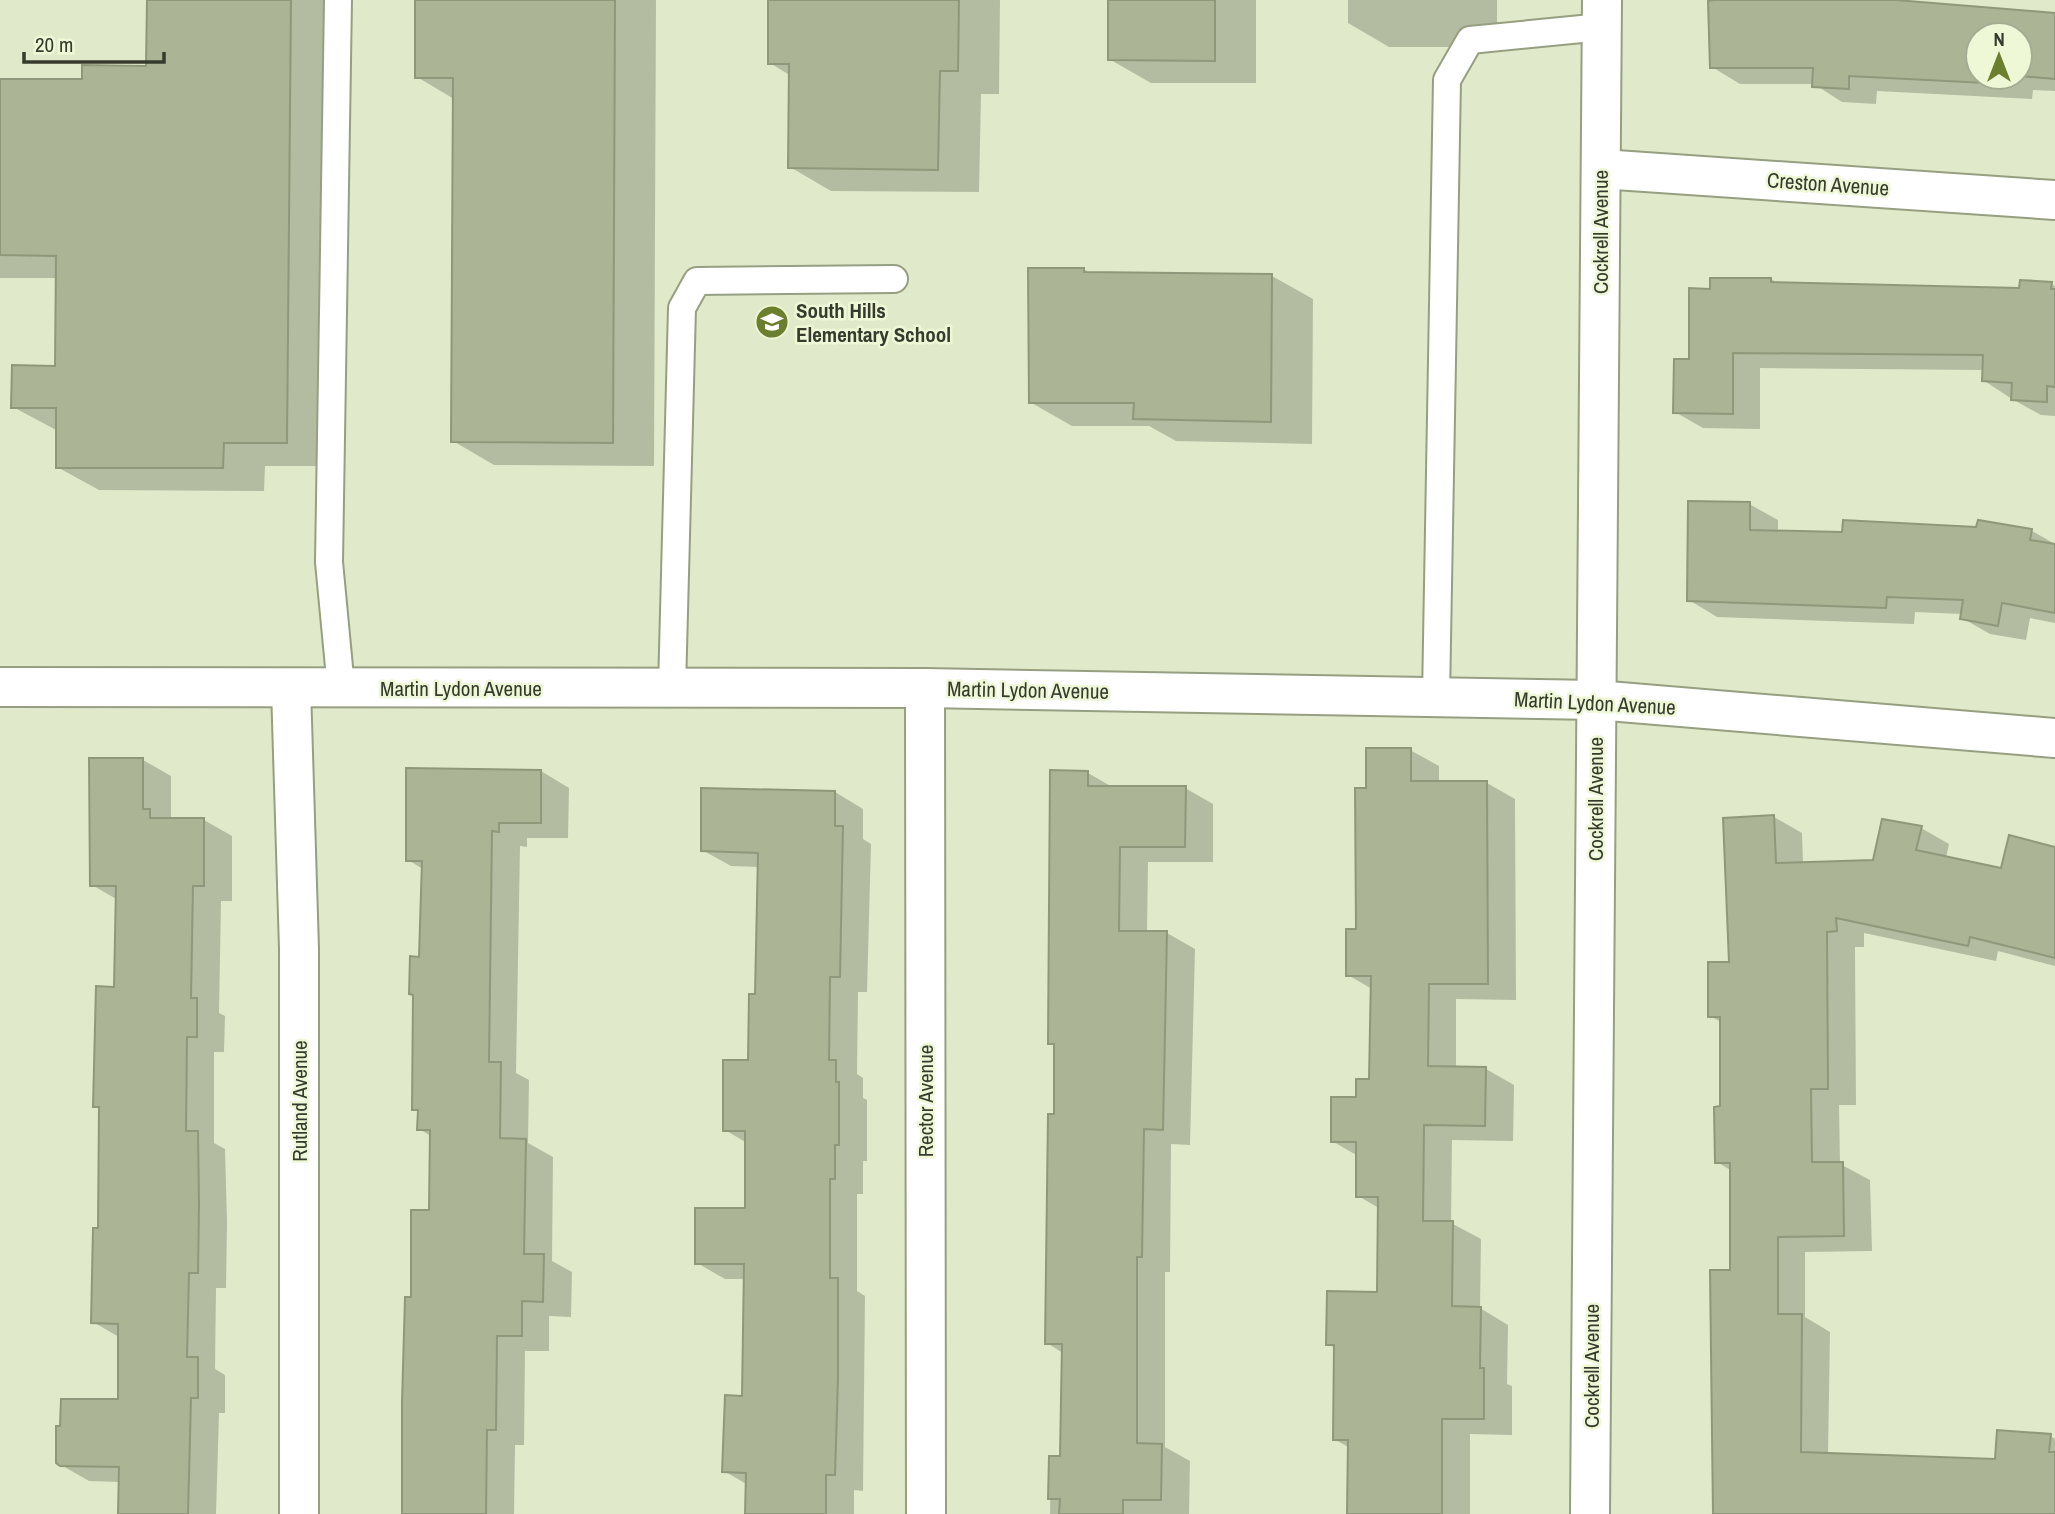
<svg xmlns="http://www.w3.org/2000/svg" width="2055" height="1514" font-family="'Archivo Narrow',sans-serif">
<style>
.shadow{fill:#0003;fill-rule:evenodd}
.building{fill:#abb495;stroke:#8f987a;stroke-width:2}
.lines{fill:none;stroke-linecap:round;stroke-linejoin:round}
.lane-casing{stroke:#969f81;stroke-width:30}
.street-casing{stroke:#969f81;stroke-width:42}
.lane{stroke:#fff;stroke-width:26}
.street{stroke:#fff;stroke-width:38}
.labels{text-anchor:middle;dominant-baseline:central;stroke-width:5;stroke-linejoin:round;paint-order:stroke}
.street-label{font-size:21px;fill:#373b2e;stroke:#eef8d7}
.poi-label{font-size:21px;font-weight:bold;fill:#373b2e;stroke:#eef8d7;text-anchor:start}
</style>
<rect width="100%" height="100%" fill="#e0eaca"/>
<!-- shadow -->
<g class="shadow">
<path d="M149,0H332L328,466H265L264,491L99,490L57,467L58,431L13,407L57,367L58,278H0V80L84,81L148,68Z"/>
<path d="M417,0H656L654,466L494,465L453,441L454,99L417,77Z"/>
<path d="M770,0H1000L999,94H981L979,192L831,191L790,167L791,76L770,63Z"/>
<path d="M1109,0H1256V83H1151L1109,59Z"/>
<path d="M1348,0H1497V47H1389L1348,23Z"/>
<path d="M1715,0H1904L1912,4L2055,16V91L2033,90L2032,99L1877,91L1876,104L1842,102L1814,84H1740L1712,67ZM1978,35H2020V77H1978Z"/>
<path d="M1083,269L1091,273L1272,276L1313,299L1312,444L1176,441L1149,426H1072L1030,402Z"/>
<path d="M1771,279L1779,284L2021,290L2051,284L2055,286V416L2041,415L2012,399L1983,380L1984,370L1760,368V429L1703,428L1675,412L1712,290Z"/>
<path d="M1749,504L1778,520V532L1978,529L1979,522L2032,531L2055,544V623L2030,618L2026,640L1990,634L1962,618V614L1915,612L1914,624L1717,617L1689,600Z"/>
<path d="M1410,750L1439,766V783H1487L1515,799L1516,1000L1456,999V1068L1486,1069L1514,1085L1513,1141L1452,1140L1451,1223L1481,1239L1480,1308L1508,1325L1507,1384L1512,1386V1435L1470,1434V1514H1349L1350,1448L1334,1439L1335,1348L1328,1344L1378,1294L1379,1208L1358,1196V1156L1332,1141L1371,1081L1372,989L1348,975L1358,931L1367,790Z"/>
<path d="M143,760L171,776V820H204L232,836V901H221L219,1013L225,1016L224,1052H214V1143L225,1149L227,1222L226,1288H216L215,1369L225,1375V1413H219L216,1514H120V1482L89,1481L61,1465L119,1401V1337L93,1322L100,1230L101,1110L94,1106L115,989L118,900L92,885Z"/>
<path d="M541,771L569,788L568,838H527V847L520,846L516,1073L529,1080L528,1143L553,1157L552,1261L572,1272L571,1317L549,1316V1351H525L524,1445H515L514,1514H403L413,1299L430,1212L431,1136L419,1129V1112L414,1109L423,869L408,860Z"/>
<path d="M1088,773L1114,788H1185L1213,804V862H1148L1147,933H1167L1195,949L1190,1145L1171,1144L1170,1272H1165V1447L1190,1461L1189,1514H1050L1051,1458H1062L1063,1353L1047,1343L1055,1116V1046L1049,1043Z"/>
<path d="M835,792L863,809V839L871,844L867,992H858L857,1074L863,1078V1098L867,1100V1161H863V1194H857V1291L865,1296L863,1491L854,1490V1514H747L748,1485L724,1471L744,1398L746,1279H725L697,1263L747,1210V1143L725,1130L750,1062L757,996L759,867L731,866L702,850Z"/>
<path d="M1774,817L1802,833L1803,864L1874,862L1921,828L1949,844L1946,858L2002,870L2055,848V966L1998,951L1996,961L1864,933V947H1855L1856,1105H1839L1840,1164L1870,1180L1872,1251L1805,1252V1317L1830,1332L1828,1455L1996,1461L2050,1436L2055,1439V1514H1715L1732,1272V1171L1717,1162L1721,1108V1022L1710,1016L1730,964Z"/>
</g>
<!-- building -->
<g class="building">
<path d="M147,0H291L287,443H224L223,468H56V408H11L12,365L55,366L56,256L0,255V79H82V65L146,66Z"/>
<path d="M415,0H615L613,443L451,442L453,78H415Z"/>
<path d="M768,0H959L958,71H940L938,170L788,168L789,64H768Z"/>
<path d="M1108,0H1215V61L1108,60Z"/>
<path d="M1714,0H1896L2055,13V79L2020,76V35H1978V77H2005V84L1849,76V89L1812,87L1813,68H1710L1708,1Z"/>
<path d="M1028,268H1084V272L1272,274L1271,422L1133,419L1134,403H1029Z"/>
<path d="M1710,278H1771V282L2019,288L2020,280L2052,282L2051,289H2055V387L2047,386V402L2011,400L2012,383L1982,381L1983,355L1733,353V414L1673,413L1674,359H1689V288L1710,289Z"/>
<path d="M1688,501L1750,502V530L1842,532L1843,520L1976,527L1978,520L2032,529L2030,540L2055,544V613L2002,603L1998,626L1960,619L1963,600L1887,597L1886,608L1687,601Z"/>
<path d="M1366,748H1411V781H1487L1488,984H1429L1428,1066L1486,1067L1485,1126L1424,1125L1423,1221H1453L1452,1306L1481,1307L1480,1368H1484V1419H1442V1514H1347L1348,1440H1333L1334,1345H1326L1327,1291L1377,1292L1378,1197H1356V1142H1331V1097H1356V1079H1369L1371,976H1346V929H1356L1355,788H1366Z"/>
<path d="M89,758H143V809H150V818H204V886H193L191,998H197V1037H187L186,1131H198L199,1205L198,1273H189L187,1357H198V1398H191L188,1514H118L119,1467L60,1466L56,1463V1426H60L61,1399H118V1324L91,1323L93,1228H98L99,1107H93L96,986L114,987L116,886H90Z"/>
<path d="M406,768L541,770V823H499V832L492,831L489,1062H501L500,1138L526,1139L524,1254H544L543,1302L522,1301V1336H497L496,1430H487L486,1514H402V1402L405,1297H411V1210H429L430,1130H417L418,1110H412L413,995L409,994L410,956L419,957L422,861H406Z"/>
<path d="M1050,770L1088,771V786H1186L1185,847H1120L1119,931H1167L1163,1130L1144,1129L1142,1257H1137V1443L1162,1444L1161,1500H1123V1514H1059L1060,1499H1048L1049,1456H1060L1062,1344H1045L1048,1114H1054V1044H1048Z"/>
<path d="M701,788L835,791V826H843L840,977H830L829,1060H836V1082H839V1145H835V1179H830V1278H838V1378L835,1475H826V1514H745L746,1473L722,1472L725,1395L742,1396L744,1264H695V1208H745V1131H723V1060H748L749,994H755L758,853L701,851Z"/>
<path d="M1774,815L1776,863L1873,860L1882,819L1922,826L1916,850L2001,868L2009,835L2055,847V958L1970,937L1968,946L1836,918L1837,931L1827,932L1828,1089H1811L1812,1162H1843L1844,1236L1778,1237V1314H1802L1801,1452L1995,1459L1997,1430L2051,1434L2049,1452H2055V1514H1713L1710,1270H1730V1163H1715L1714,1107L1720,1106V1017H1708V962H1729L1723,818Z"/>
</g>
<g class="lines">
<defs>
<g id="lane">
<path d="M338,0L329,562L341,688"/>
<path d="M672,688L682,308L697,281L894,279"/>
<path d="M1436,697L1447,80L1470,40L1602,27"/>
</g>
<g id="street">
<path d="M1601,169L2055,200"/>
<path d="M0,687L925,688L1596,700L2055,738"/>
<path d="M291,688L299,949V1514"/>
<path d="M925,688L926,1514"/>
<path d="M1590,1514L1602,0"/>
</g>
</defs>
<!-- lane casing -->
<use href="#lane" class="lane-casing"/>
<!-- street casing -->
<use href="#street" class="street-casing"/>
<!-- lane -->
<use href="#lane" class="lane"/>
<!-- street -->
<use href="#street" class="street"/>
</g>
<!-- icons -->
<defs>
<symbol id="school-disc" viewBox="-11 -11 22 22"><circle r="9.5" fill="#6c7f2f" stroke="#eef8d7"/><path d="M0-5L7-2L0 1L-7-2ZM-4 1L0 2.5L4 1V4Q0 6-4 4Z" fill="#fff"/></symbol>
</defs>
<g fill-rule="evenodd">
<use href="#school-disc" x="753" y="303" width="38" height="38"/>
</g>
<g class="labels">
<!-- street labels -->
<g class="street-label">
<text transform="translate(1828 184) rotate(4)">Creston Avenue</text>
<text transform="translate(1600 232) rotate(-90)">Cockrell Avenue</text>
<text x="461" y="688">Martin Lydon Avenue</text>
<text transform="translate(1028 690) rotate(1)">Martin Lydon Avenue</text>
<text transform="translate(1595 703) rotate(3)">Martin Lydon Avenue</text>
<text transform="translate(1595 799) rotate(-90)">Cockrell Avenue</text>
<text transform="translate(299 1101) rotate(-90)">Rutland Avenue</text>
<text transform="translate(925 1101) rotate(-90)">Rector Avenue</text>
<text transform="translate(1591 1366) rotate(-90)">Cockrell Avenue</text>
</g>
<!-- poi labels -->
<g class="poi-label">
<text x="796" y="310">South Hills<tspan x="796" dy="24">Elementary School</tspan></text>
</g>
</g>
<!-- north arrow -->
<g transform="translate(1999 56)"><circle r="33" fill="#eef8d7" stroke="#a5ac93" stroke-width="2"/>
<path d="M0-5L12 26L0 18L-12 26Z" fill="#6c7f2f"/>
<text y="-10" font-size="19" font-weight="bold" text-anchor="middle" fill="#373b2e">N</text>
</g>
<!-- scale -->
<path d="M24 52v10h140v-10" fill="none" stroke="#373b2e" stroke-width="3.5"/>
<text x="35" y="52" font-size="21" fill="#373b2e" stroke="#eef8d7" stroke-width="5" paint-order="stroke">20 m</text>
</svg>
